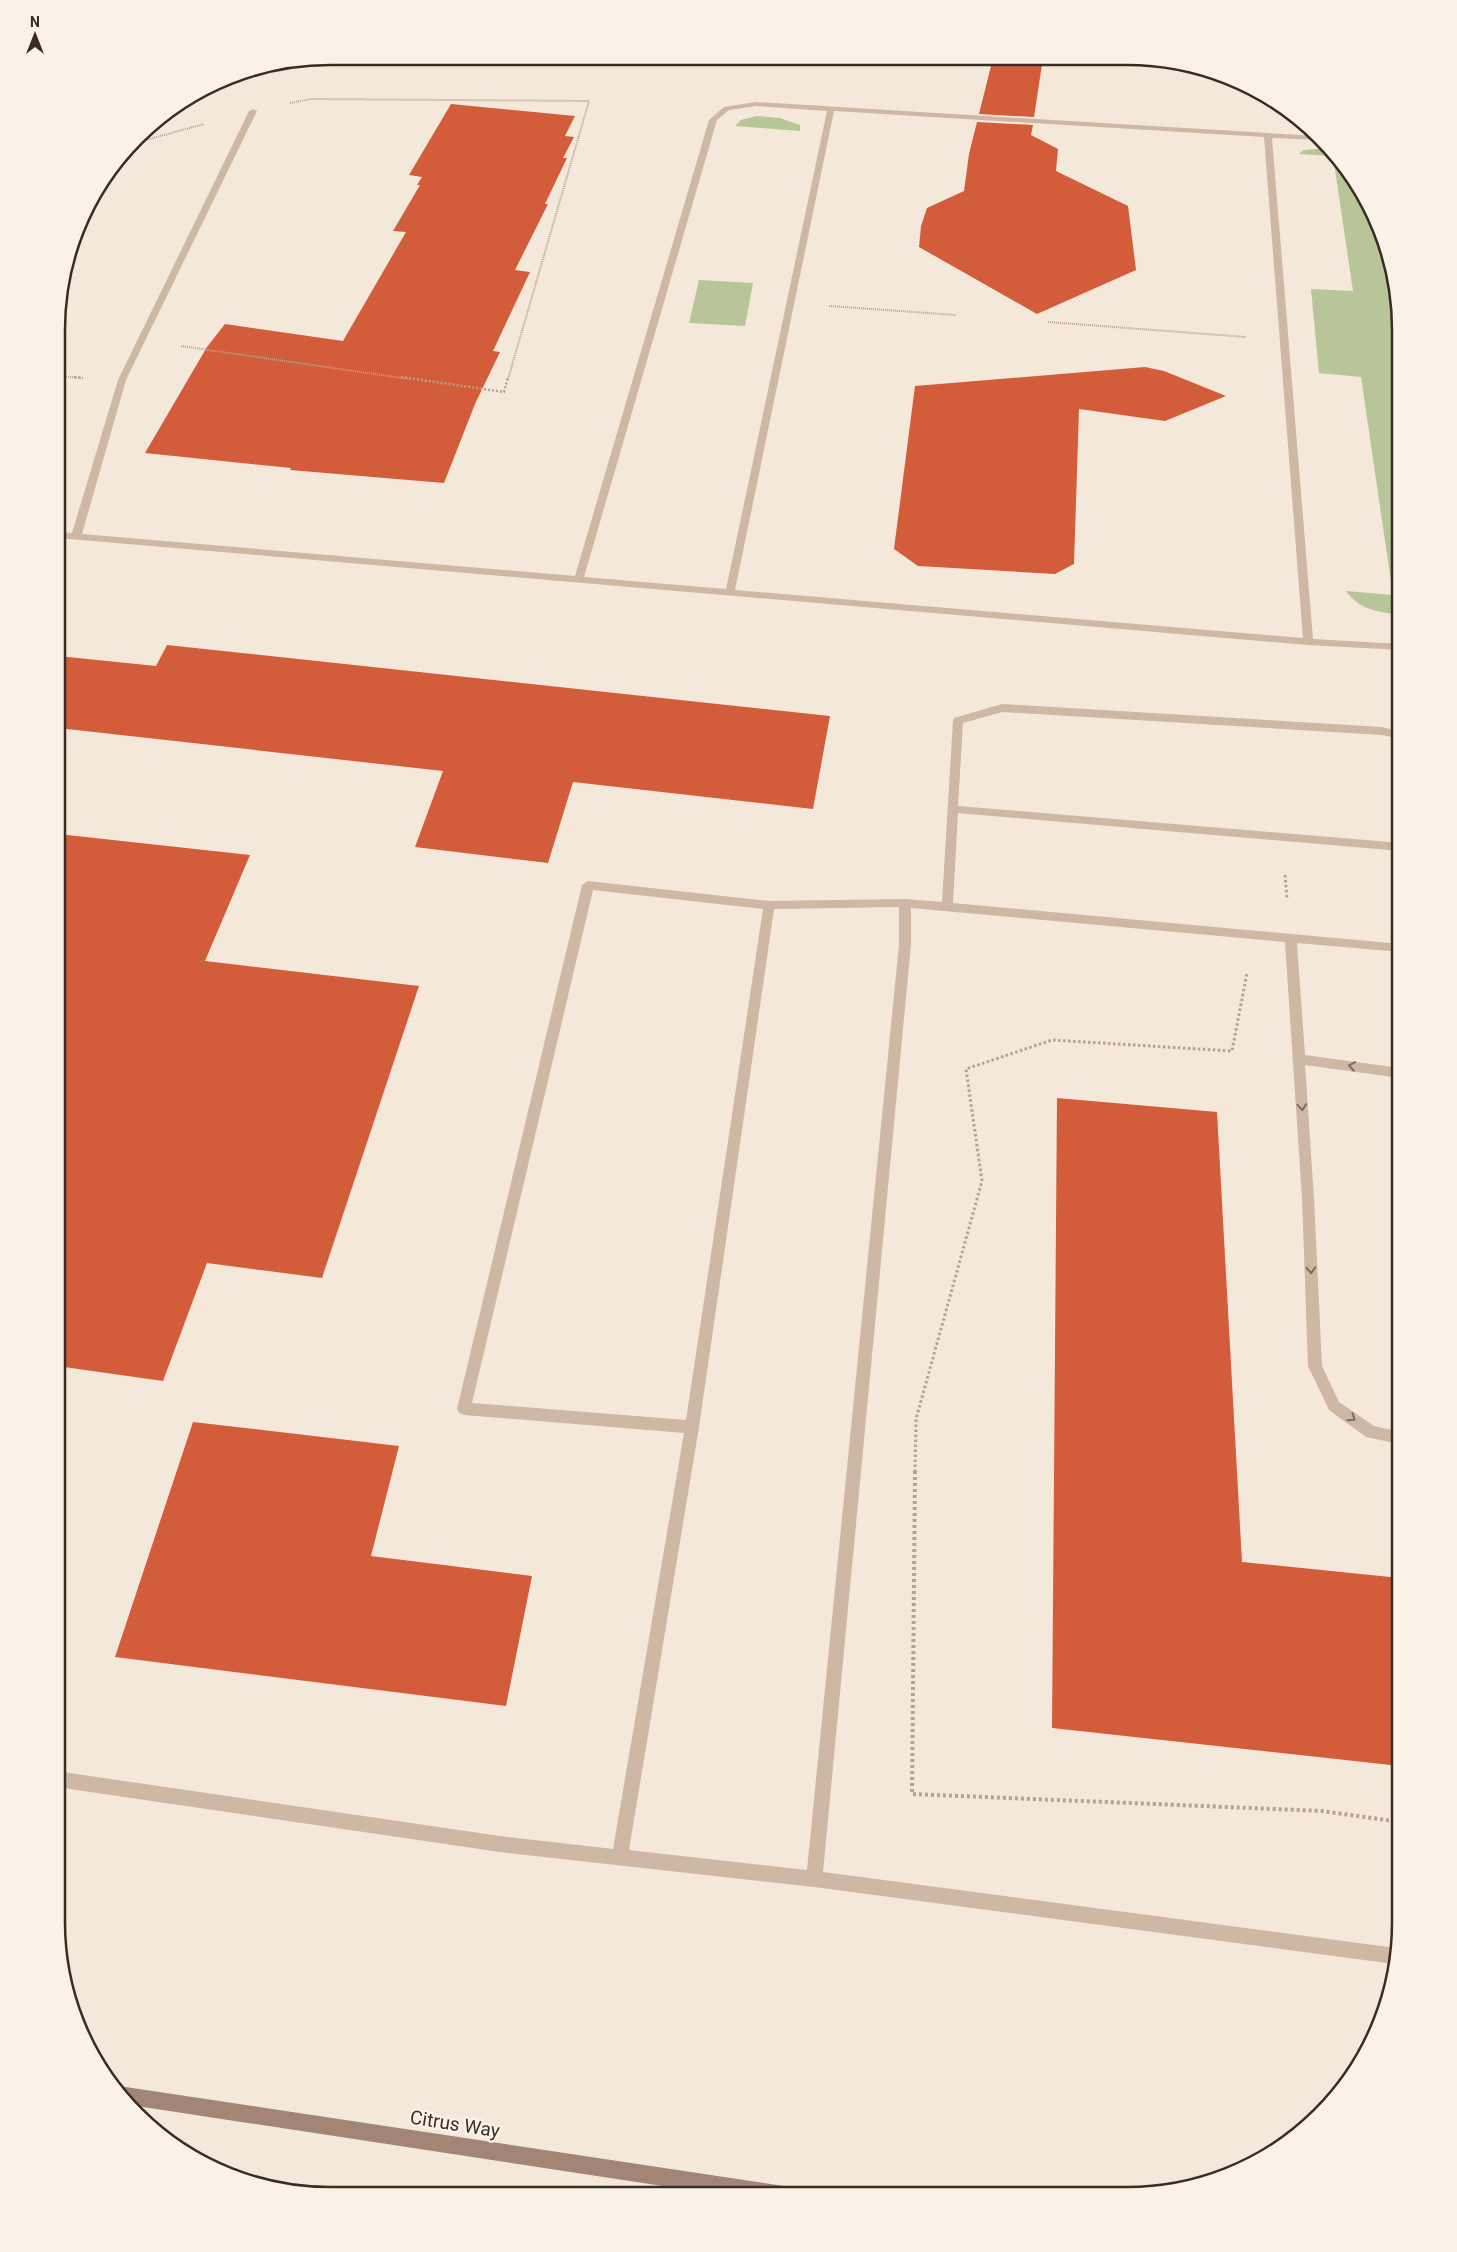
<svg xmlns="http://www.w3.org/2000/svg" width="1457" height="2252" font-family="Roboto,sans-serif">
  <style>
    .green { fill: #b7c598 }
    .building { fill: #d35d3a }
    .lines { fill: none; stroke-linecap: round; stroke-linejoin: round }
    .path-far3 { stroke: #baa18f; stroke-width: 2; stroke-dasharray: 1 1; stroke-linecap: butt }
    .path-far2 { stroke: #baa18f; stroke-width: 2.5; stroke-dasharray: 2 2; stroke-linecap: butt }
    .path-far1 { stroke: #baa18f; stroke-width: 3; stroke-dasharray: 2.5 2.5; stroke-linecap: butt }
    .path { stroke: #baa18f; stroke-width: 4; stroke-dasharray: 3 3; stroke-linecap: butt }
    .lane { fill: #ceb7a5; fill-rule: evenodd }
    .secondary { fill: #a28576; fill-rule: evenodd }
    .oneway { stroke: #7c6b60 }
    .labels { text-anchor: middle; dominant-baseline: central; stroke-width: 5; stroke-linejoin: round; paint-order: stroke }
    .near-street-label { font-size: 19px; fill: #392c27; stroke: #fbf2e7 }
    .rim { fill: none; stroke: #392c27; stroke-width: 2.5 }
  </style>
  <rect width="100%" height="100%" fill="#f4e8da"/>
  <g class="green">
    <path d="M757 116 780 118 800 125V131L735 126 741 120Z"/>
    <path d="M1329 148 1344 164 1380 225 1401 330V615C1379 612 1359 610 1346 591L1393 595 1361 377 1319 373 1311 289 1353 291 1333 156 1299 154 1304 150Z"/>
    <path d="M699 280 753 283 745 326 689 323Z"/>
  </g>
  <g class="building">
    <path d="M993 58H1043L1034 117 979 114Z"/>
    <path d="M451 104 575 116 565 136 574 137 563 158H567L545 204H548L515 270 530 272 493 351 500 352 475 404 444 483 290 470 291 468 145 453 207 347 225 324 343 341 406 232 393 231 420 185H417L422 177 409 175Z"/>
    <path d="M977 122 1033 125 1031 135 1058 149 1056 171 1128 206 1136 270 1037 314 919 247 921 226 927 208 964 191 969 154Z"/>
    <path d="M1145 367 1164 371 1226 396 1165 421 1079 409 1074 564 1055 574 918 566 894 549 915 386Z"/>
    <path d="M167 645 830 716 813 809 573 782 548 863 415 847 443 771 58 728V656L156 666Z"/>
    <path d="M58 834 250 855 205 961 419 986 322 1278 207 1263 163 1381 57 1366Z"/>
    <path d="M1057 1098 1217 1112 1242 1562 1400 1578V1766L1052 1728Z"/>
    <path d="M193 1422 399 1446 371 1556 532 1576 506 1706 115 1657Z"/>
  </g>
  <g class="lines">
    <g class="path-far3">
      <path d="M290 103 311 99 589 101 508 379"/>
      <path d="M135 143 204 124"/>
      <path d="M829 306 956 315"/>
      <path d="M1048 322 1246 337"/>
      <path d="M181 346 409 379"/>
      <path d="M58 376 83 378"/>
    </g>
    <g class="path-far2">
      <path d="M74 377 83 378"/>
      <path d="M401 377 504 392 508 377"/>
    </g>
    <g class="path-far1">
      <path d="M1285 875 1287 898"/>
      <path d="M915 1472 916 1419 982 1181 966 1069 1052 1040 1232 1051 1247 973"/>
    </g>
    <path class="path" d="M915 1471 912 1794 1322 1811 1400 1822"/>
    <g class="lane">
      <path d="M756 102 1316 136 1320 140 1272 138 1313 639 1401 644V650L1308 645 58 538V532L72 533 118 380 249 111 253 109 257 111 126 380 82 534 575 576 709 120 724 107ZM756 106 827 111 726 589 584 577 717 120 729 110ZM834 111 1264 137 1303 638 735 590Z"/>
      <path d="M1002 704 1382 727 1401 732V739L1382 735 1002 712 963 723 958 806 1401 843V851L958 813 953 903 1401 944V952L1297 943 1305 1055 1400 1068V1078L1305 1065 1314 1198 1322 1366 1339 1402 1374 1426 1400 1432V1444L1366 1437 1329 1410 1308 1366 1302 1198 1285 942 911 908V945L823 1872 1396 1948 1398 1949 1394 1964 814 1887 507 1853 56 1787V1771L507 1837 613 1849 684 1433 464 1415 459 1413 457 1409 582 885 588 881 769 901 905 899 942 902 953 721 954 718ZM593 890 763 909 686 1420 472 1403ZM899 907V945L807 1870 629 1850 699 1427 774 909Z"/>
    </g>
    <path class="secondary" d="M119 2086 784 2186 790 2189 793 2195H722L130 2105 113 2089Z"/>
  </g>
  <defs><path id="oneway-chevron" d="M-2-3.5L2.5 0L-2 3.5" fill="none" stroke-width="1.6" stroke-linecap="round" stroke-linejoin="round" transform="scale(1.25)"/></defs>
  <g class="oneway">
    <use href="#oneway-chevron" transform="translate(1352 1066) rotate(-172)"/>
    <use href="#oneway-chevron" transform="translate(1302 1107) rotate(86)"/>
    <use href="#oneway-chevron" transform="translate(1311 1270) rotate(87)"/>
    <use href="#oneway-chevron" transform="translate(1352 1418) rotate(35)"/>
  </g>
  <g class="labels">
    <g class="near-street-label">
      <text transform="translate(455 2124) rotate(9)">Citrus Way</text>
    </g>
  </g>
  <path d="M0 0H1457V2252H0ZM330 65H1127A265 265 0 0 1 1392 330V1922A265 265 0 0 1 1127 2187H330A265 265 0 0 1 65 1922V330A265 265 0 0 1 330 65Z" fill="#fbf2e7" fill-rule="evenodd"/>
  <path class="rim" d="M330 65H1127A265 265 0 0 1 1392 330V1922A265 265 0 0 1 1127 2187H330A265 265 0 0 1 65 1922V330A265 265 0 0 1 330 65Z"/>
  <g transform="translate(35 35)" stroke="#fbf2e7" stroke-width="4" paint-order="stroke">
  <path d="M0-4L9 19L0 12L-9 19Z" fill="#392c27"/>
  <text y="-8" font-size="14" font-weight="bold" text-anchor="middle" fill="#392c27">N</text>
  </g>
</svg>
